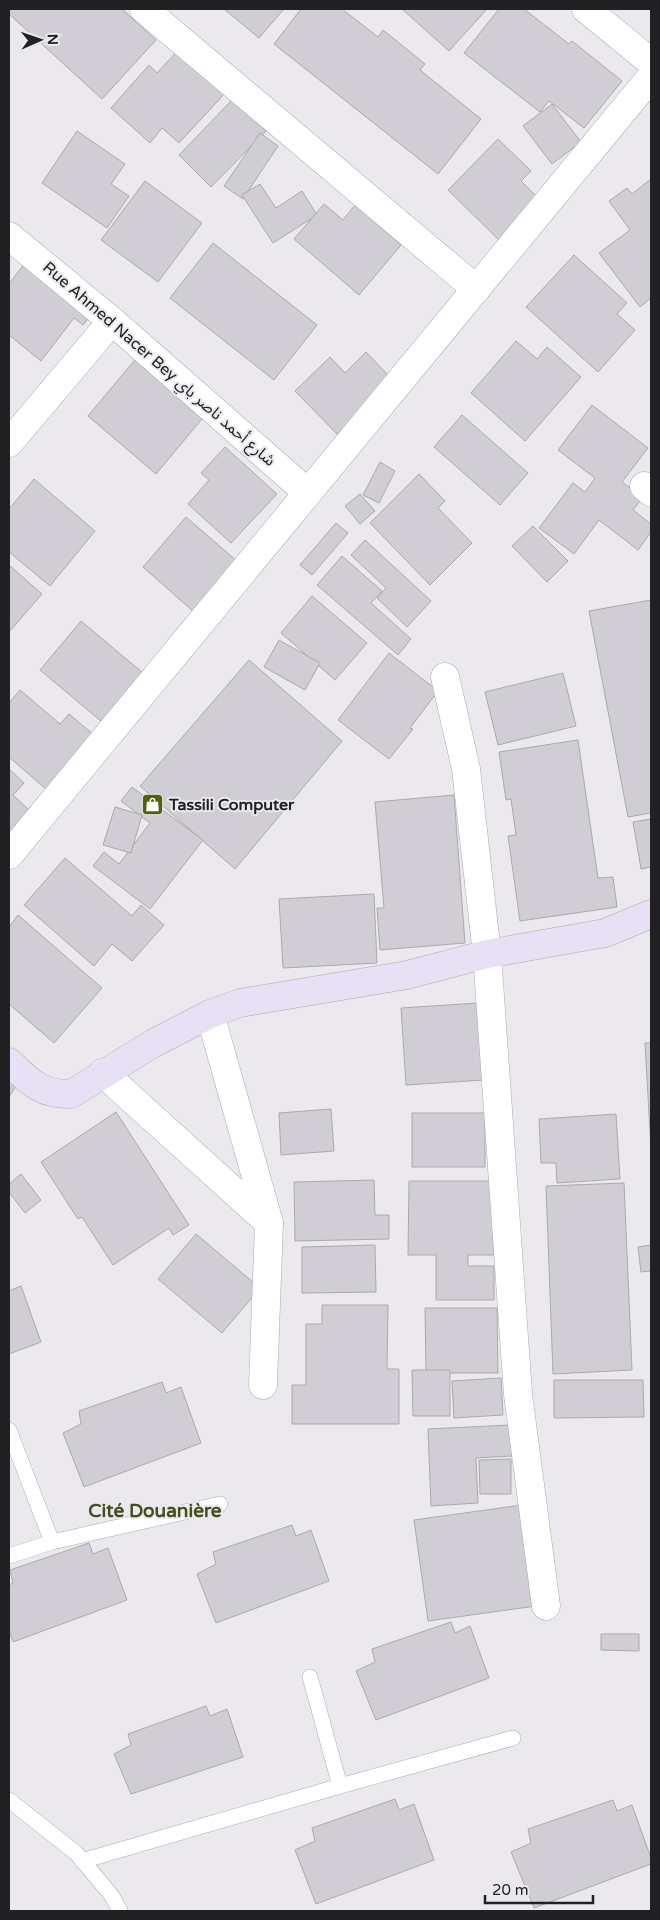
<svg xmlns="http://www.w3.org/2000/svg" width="660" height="1920" font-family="'Varela Round','Noto Sans Arabic',sans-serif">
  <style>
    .building { fill: #d0ced4; stroke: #aba9ae }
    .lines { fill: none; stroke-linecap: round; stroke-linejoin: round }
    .lane-casing { stroke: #acaab0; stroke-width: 16 }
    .street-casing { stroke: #acaab0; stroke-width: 29 }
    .secondary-casing { stroke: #acaab0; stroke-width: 29 }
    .lane { stroke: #fff; stroke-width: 15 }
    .street { stroke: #fff; stroke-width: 28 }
    .secondary { stroke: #e8e0f5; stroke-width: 28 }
    .labels { text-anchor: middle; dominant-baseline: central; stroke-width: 4; stroke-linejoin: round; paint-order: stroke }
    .street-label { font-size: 16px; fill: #212022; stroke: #ebe9ee }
    .poi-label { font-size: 16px; font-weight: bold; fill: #212022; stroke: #ebe9ee; text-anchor: start }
    .quarter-label { font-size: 19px; font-weight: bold; fill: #424f18; stroke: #ebe9ee }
  </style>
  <rect width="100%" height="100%" fill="#ebe9ee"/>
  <g class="building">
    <path d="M9 9H122L156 40 102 99 9 14Z"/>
    <path d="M224 9H284L259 38Z"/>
    <path d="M301 9H342L378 37 383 30 425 64 420 70 481 119 438 174 274 44Z"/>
    <path d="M402 9H487L449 51Z"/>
    <path d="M499 9H524L569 44 572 41 622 81 584 128 549 101 540 112 464 53Z"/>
    <path d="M181 47 228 90 179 143 162 128 150 143 111 108 149 65 157 73Z"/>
    <path d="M233 99 266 131 211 187 179 155Z"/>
    <path d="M552 104 581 142 552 164 523 126Z"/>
    <path d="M77 131 125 164 111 184 129 196 107 228 42 183Z"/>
    <path d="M260 133 278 146 243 199 224 186Z"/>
    <path d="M498 139 531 171 521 181 543 203 503 244 448 190Z"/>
    <path d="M651 179V298L640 307 599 253 630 230 609 201 627 188 632 194Z"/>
    <path d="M145 181 202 223 158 282 101 240Z"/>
    <path d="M260 184 276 208 302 191 317 215 273 243 242 195Z"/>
    <path d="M324 204 343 220 355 205 401 245 359 295 294 239Z"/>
    <path d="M213 243 317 325 274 380 170 298Z"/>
    <path d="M574 255 627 303 617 314 635 330 598 372 526 307Z"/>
    <path d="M25 263 90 316 83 325 74 318 41 361 9 335V284Z"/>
    <path d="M516 341 537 359 547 347 581 377 525 441 471 393Z"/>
    <path d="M366 352 393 380 337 434 295 391 330 357 345 373Z"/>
    <path d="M139 355 207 413 156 474 88 416Z"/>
    <path d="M592 405 648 448 622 482 643 497 633 510 651 524V532L638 550 599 520 574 554 539 528 573 483 585 492 595 478 558 450Z"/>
    <path d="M462 415 528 473 500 505 434 447Z"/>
    <path d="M225 447 277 494 231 543 188 504 209 480 201 473Z"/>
    <path d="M380 462 395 471 379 503 363 495Z"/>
    <path d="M419 474 445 501 438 508 472 543 430 585 370 523Z"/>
    <path d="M34 479 95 531 50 586 9 552V509Z"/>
    <path d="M360 494 375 511 360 524 345 506Z"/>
    <path d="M186 517 238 562 195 613 143 567Z"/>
    <path d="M336 523 348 533 312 575 300 565Z"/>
    <path d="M533 526 568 561 547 582 512 546Z"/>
    <path d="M365 540 431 601 407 627 377 598 386 588 351 555Z"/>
    <path d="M342 556 382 591 371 603 411 639 398 655 317 585Z"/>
    <path d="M9 565 42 594 9 632Z"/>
    <path d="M312 596 367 643 335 680 281 633Z"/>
    <path d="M651 600V813L628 817 589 611Z"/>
    <path d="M81 621 143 673 102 722 40 670Z"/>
    <path d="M279 640 320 663 305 690 264 667Z"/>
    <path d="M389 653 438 691 410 728 413 729 389 759 338 720Z"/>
    <path d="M249 660 342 741 235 869 140 786Z"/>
    <path d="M563 673 576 726 498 745 485 692Z"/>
    <path d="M20 690 60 724 69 714 94 735 47 790 9 757V703Z"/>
    <path d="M578 740 598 878 613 877 617 907 520 921 508 836 516 835 511 799 506 800 499 752Z"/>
    <path d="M9 769 24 783 13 795 29 810 9 833Z"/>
    <path d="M132 787 203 840 150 909 93 866 104 852 119 864 150 823 121 801Z"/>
    <path d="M454 795 465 943 380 950 377 908H384L375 802Z"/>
    <path d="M115 807 142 815 131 853 103 845Z"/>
    <path d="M651 819V867L641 869 633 822Z"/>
    <path d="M65 858 132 916 141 905 164 925 132 961 112 944 94 966 24 905Z"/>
    <path d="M374 894 377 963 283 968 279 899Z"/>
    <path d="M18 915 102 988 54 1043 9 1004V927Z"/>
    <path d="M479 1003 484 1080 406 1085 401 1008Z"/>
    <path d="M645 1043H651V1149Z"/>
    <path d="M9 1069 22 1077 9 1097Z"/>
    <path d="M331 1109 334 1151 281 1155 279 1113Z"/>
    <path d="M116 1112 189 1225 173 1235 169 1228 113 1265 82 1217 78 1219 41 1162Z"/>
    <rect x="412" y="1113" width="73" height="54"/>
    <path d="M616 1114 620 1179 557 1183 556 1163H541L539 1119Z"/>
    <path d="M21 1174 41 1200 25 1213 9 1192V1184Z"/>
    <path d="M374 1180 375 1215H389V1239L295 1241 294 1182Z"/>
    <path d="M409 1181H494V1255H468V1266H494V1300H436V1255H408Z"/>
    <path d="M624 1183 632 1370 553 1374 546 1186Z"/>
    <path d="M196 1234 260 1288 222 1333 158 1279Z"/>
    <path d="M375 1245 376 1292 302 1293V1247Z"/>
    <path d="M651 1245V1271L641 1272 638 1247Z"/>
    <path d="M21 1286 41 1342 9 1354V1291Z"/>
    <path d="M322 1305H388L387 1369H399V1424H292V1385H306V1324H322Z"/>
    <path d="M425 1308H497L498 1373H426Z"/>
    <path d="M412 1370H450V1416H413Z"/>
    <path d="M501 1378 503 1415 454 1418 452 1381Z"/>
    <path d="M554 1380H643L644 1417 554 1418Z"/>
    <path d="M162 1382 166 1393 181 1387 201 1443 84 1487 63 1433 81 1424 79 1411Z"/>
    <path d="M510 1425 512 1456 476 1458 478 1503 431 1506 428 1429Z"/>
    <path d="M511 1459V1494H480L479 1460Z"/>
    <path d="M522 1505 536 1606 428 1621 414 1520Z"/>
    <path d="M292 1525 296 1536 311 1530 329 1581 216 1623 197 1574 216 1564 213 1552Z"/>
    <path d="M89 1543 93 1554 108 1548 127 1600 13 1642 9 1630V1585L13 1583 10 1570Z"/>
    <path d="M451 1622 455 1633 470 1626 489 1678 376 1720 356 1671 375 1662 372 1649Z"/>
    <path d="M601 1634H639V1651L601 1650Z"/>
    <path d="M206 1706 210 1716 227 1709 243 1757 131 1794 114 1754 131 1745 128 1734Z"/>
    <path d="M395 1799 399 1810 414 1804 434 1860 316 1904 295 1850 315 1841 312 1828Z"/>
    <path d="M613 1800 617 1811 632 1805 651 1858V1864L534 1908 511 1852 531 1843 528 1829Z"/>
  </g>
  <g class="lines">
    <defs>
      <g id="lane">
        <path d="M9 1430 52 1542"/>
        <path d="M9 1556 52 1542 220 1504"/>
        <path d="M310 1677 340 1786"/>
        <path d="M9 1800 76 1853 112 1896 120 1911"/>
        <path d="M82 1861 340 1786 513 1738"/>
      </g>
      <g id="street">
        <path d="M144 9 476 289"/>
        <path d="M586 9 651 62"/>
        <path d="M9 236 112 321 308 493"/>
        <path d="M9 443 112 321"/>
        <path d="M644 486 651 492"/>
        <path d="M445 677 466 769 487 954 518 1394 546 1606"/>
        <path d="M9 855 651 77"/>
        <path d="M210 1014 269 1223 263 1385"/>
        <path d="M103 1073 269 1223"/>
      </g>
      <path id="secondary" d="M9 1062C29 1081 41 1095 71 1094L154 1043 210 1014 240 1003 407 975 487 954 605 933 651 914"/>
    </defs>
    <use href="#lane" class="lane-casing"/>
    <use href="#street" class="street-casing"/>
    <use href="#secondary" class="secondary-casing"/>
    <use href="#lane" class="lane"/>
    <use href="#street" class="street"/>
    <use href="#secondary" class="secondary"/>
  </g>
  <defs>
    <symbol id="shop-square" viewBox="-11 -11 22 22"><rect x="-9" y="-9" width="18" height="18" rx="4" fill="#516309" stroke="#ebe9ee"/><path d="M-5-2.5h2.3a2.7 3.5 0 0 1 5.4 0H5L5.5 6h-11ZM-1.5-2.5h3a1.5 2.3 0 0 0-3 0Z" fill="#fff"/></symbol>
  </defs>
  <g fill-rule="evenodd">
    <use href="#shop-square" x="140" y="792" width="25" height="25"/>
  </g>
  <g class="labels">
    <g class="street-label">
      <text transform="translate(159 364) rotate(41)">Rue Ahmed Nacer Bey شارع أحمد ناصر باي</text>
    </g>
    <g class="poi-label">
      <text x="169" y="805">Tassili Computer</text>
    </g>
    <g class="quarter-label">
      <text x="155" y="1511">Cité Douanière</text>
    </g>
  </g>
  <rect width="660" height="1920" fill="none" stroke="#212022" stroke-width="20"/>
  <g transform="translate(40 40) rotate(88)" stroke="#ebe9ee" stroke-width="4" paint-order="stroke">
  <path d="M0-4L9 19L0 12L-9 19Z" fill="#212022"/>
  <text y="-8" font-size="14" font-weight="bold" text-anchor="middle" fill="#212022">N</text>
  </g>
  <path d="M485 1895v8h108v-8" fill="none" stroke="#212022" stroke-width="2.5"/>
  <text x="492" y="1895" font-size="15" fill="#212022" stroke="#ebe9ee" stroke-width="4" paint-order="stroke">20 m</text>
</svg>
